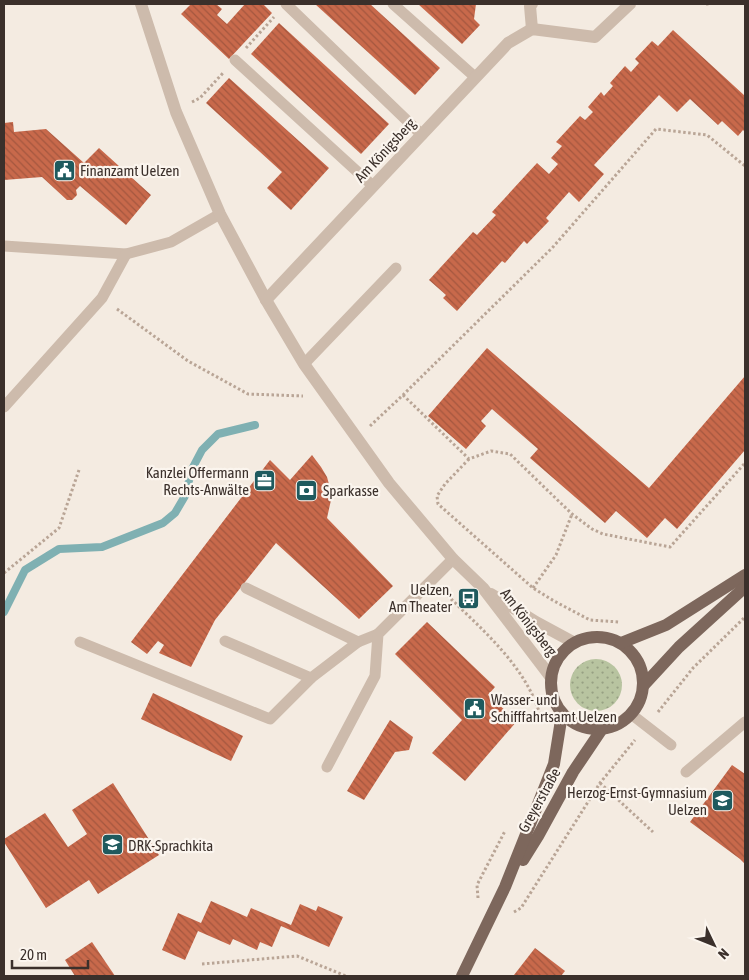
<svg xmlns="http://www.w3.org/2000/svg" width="749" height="980" font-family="'Asap Condensed',sans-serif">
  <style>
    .grass { fill: url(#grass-dots) }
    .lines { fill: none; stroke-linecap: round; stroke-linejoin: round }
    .stream { stroke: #7fb0b2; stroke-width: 8 }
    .building { fill: url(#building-back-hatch) }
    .path { stroke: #b9a596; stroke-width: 3; stroke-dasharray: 2.5 2.5; stroke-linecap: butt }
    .lane { stroke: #cdbbac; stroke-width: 11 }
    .street { stroke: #cdbbac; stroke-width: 12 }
    .primary { stroke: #7d675c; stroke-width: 12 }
    .labels { text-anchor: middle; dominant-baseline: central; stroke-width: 4.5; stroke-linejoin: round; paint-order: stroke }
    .street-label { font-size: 15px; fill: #3b302b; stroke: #fbf5ee }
    .poi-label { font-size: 15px; fill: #3b302b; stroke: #fbf5ee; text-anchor: start }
  </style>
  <defs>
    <pattern id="grass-dots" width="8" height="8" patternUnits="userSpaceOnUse" patternTransform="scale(1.25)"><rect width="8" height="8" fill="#b8c4a0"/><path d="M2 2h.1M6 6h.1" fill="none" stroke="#97a083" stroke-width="1.8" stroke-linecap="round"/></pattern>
    <pattern id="building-back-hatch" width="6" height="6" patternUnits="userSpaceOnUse" patternTransform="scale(1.25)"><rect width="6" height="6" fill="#c8694b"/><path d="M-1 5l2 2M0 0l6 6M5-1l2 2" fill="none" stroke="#a4573f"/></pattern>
  </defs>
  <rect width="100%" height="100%" fill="#f4ebe1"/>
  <circle class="grass" cx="596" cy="685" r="26"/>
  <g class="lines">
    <path class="stream" d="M4 612 25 570 59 549 102 547 163 523 175 513 185 496 192 469 202 450 218 434 255 425"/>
  </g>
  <g class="building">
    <path d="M191 4H216L222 9 217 15 227 24 245 4H263L272 13 229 59 181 14Z"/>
    <path d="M315 4H370L440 68 415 95Z"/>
    <path d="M418 4H476L474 19 480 25 462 44Z"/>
    <path d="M279 23 389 124 361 154 251 54Z"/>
    <path d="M673 30 745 96V132L743 130 738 136 722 121 718 125 690 99 677 112 659 95 594 165 604 174 579 202 569 192 546 218 549 221 527 244 524 241 505 263 502 261 457 311 443 298 446 295 429 280 473 232 477 235 496 215 492 212 537 163 549 174 558 164 551 158 562 146 556 142 580 116 585 120 593 112 588 107 601 92 604 96 613 86 610 83 625 66 631 72 639 63 635 59 652 41 658 46Z"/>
    <path d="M229 78 329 168 291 210 267 188 282 172 206 103Z"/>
    <path d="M13 122 14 132 46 129 84 163 99 148 151 195 126 225 80 186 76 190 77 195 72 200H67L42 177 4 180V123Z"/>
    <path d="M487 348 649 488 745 376V450L677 529 665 518 647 538 616 511 605 523 530 458 538 449 492 409 481 421 486 426 466 449 428 416Z"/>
    <path d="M312 455 321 467 327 477 330 488 331 500 327 518 393 586 359 619 276 543 215 620 191 667 159 653 164 645 158 641 147 654 131 642 270 460 290 480Z"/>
    <path d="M427 622 495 687 488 695 517 721 465 781 432 753 462 720 395 654Z"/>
    <path d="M153 693 243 736 231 761 141 719Z"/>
    <path d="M390 720 413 737 409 750 395 752 364 800 347 791Z"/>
    <path d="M732 765 745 774V864L740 859 690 822Z"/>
    <path d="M113 783 159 855 98 894 89 880 46 908 4 842V839L45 813 68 847 87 834 72 810Z"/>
    <path d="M211 901 247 917 251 908 291 925 300 904 316 911 318 906 343 917 329 947 281 926 272 947 260 942 257 950 233 939 230 945 198 931 185 960 162 950 178 913 201 923Z"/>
    <path d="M92 942 115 976H75L65 960Z"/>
    <path d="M535 948 565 971 561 976H515L514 975Z"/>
  </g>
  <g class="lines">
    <g class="path">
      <path d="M706 4H711"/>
      <path d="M246 48 274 17"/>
      <path d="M192 102 200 98 223 73"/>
      <path d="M117 309 188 361 248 394 303 396"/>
      <path d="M403 395 469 459 491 451 510 454 572 514 592 529 603 534 670 547 745 463"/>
      <path d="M370 426 403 395 553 247 656 129 707 135 745 166"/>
      <path d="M469 459 445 484 437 496 438 504 533 588 554 601 590 620 619 622"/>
      <path d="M4 573 59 528 79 470"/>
      <path d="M533 588 556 555 572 514"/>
      <path d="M444 592C481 629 527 666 541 718"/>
      <path d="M658 712 693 668 745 617"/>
      <path d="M600 783 653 832"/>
      <path d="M478 898 477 885 505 831"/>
      <path d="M514 912 521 908 600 783 635 740"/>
      <path d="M202 964 297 956 346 976"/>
    </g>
    <g class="lane">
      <path d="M286 4 422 135"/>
      <path d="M393 4 475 77"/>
      <path d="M235 60 373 186"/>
      <path d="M4 246 126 254 171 242 220 214"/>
      <path d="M304 364 396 268"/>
      <path d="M4 407 102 298 126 254"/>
      <path d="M246 588 358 642 378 634"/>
      <path d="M225 641 311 678"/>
      <path d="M80 642 270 719 311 678 358 642"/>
      <path d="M631 714 671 745"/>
      <path d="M327 767 375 676 378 634 453 559"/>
      <path d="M686 772 745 722"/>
    </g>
    <g class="street">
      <path d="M141 4 176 112 220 214 266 300 304 364 389 483 453 559 483 588 550 676"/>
      <path d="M532 29 530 6 532 4"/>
      <path d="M266 300 508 43 532 29 595 37 630 4"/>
      <path d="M491 594 536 622 573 642"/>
    </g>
    <g class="primary">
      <circle cx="597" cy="683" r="46"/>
      <path d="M621 643 666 625 745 575"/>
      <path d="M643 686 679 647 745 587"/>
      <path d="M523 860 538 836 573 772 602 729"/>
      <path d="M462 976 505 887 554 764 562 714"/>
    </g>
  </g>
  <defs>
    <symbol id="civic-square" viewBox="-11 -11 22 22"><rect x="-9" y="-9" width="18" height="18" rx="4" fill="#1f5a5e" stroke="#fbf5ee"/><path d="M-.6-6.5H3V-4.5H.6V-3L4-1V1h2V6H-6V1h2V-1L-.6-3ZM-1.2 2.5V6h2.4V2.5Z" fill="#fff"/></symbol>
    <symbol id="office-square" viewBox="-11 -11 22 22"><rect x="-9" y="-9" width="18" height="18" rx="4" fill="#1f5a5e" stroke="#fbf5ee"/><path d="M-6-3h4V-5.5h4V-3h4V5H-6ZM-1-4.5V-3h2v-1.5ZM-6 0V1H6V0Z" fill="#fff"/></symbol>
    <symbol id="bank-square" viewBox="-11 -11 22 22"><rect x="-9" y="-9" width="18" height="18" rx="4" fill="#1f5a5e" stroke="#fbf5ee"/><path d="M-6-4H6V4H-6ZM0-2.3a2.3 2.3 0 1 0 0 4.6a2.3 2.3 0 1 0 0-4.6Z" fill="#fff"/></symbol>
    <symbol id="bus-square" viewBox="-11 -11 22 22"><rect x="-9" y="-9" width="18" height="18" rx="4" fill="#1f5a5e" stroke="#fbf5ee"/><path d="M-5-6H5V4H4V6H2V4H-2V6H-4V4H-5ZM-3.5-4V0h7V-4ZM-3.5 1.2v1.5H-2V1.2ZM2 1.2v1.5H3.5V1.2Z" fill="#fff"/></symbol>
    <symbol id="school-square" viewBox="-11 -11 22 22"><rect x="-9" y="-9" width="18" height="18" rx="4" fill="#1f5a5e" stroke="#fbf5ee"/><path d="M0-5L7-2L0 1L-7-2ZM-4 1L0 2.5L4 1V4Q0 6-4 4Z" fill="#fff"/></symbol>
  </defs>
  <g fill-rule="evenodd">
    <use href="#civic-square" x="52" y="158" width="25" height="25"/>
    <use href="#office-square" x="252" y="468" width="25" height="25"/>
    <use href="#bank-square" x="294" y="478" width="25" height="25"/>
    <use href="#bus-square" x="456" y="586" width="25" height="25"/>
    <use href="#civic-square" x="462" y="696" width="25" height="25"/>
    <use href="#school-square" x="710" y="788" width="25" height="25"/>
    <use href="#school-square" x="100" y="832" width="25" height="25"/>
  </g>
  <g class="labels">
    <g class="street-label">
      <text transform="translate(385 150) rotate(-47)">Am Königsberg</text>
      <text transform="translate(529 622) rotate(52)">Am Königsberg</text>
      <text transform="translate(539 800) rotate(-61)">Greyerstraße</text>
    </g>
    <g class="poi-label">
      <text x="80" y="170">Finanzamt Uelzen</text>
      <text x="249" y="472" text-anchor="end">Kanzlei Offermann<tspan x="249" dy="17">Rechts-Anwälte</tspan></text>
      <text x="323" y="490">Sparkasse</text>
      <text x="452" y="589" text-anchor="end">Uelzen,<tspan x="452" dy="17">Am Theater</tspan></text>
      <text x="491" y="699">Wasser- und<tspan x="491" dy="17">Schifffahrtsamt Uelzen</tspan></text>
      <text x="707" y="792" text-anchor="end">Herzog-Ernst-Gymnasium<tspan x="707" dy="17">Uelzen</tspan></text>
      <text x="128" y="845">DRK-Sprachkita</text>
    </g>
  </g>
  <rect width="749" height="980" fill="none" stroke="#3b302b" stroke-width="10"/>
  <g transform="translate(714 945) rotate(133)" stroke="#fbf5ee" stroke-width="4" paint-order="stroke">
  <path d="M0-4L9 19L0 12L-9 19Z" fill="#3b302b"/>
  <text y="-8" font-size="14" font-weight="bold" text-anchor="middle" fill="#3b302b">N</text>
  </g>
  <path d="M12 960v8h76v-8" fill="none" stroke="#3b302b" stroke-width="2.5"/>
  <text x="20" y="960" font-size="15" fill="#3b302b" stroke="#fbf5ee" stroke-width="4" paint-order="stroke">20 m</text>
</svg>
